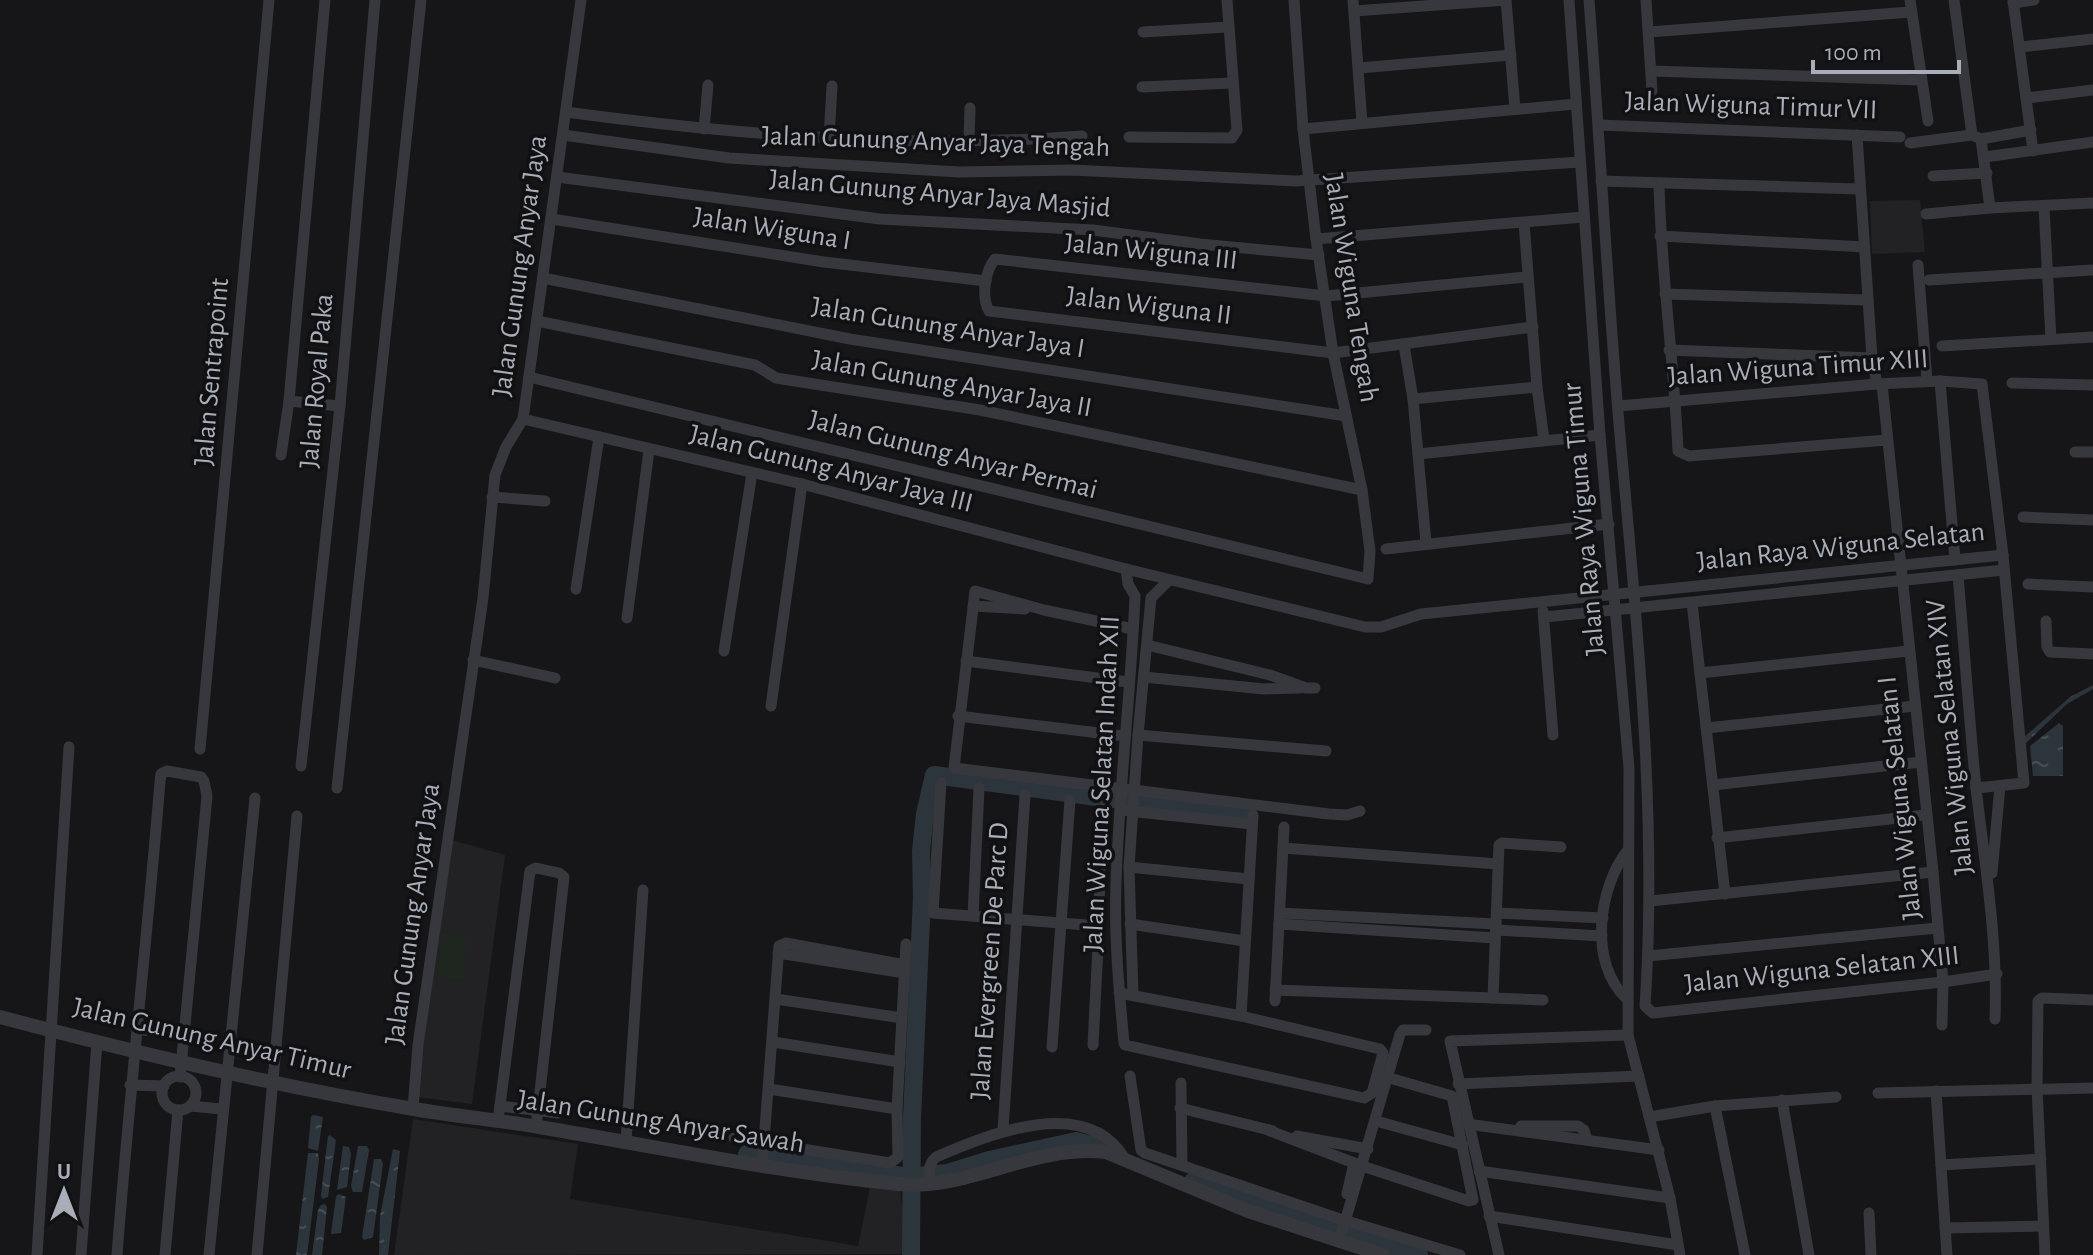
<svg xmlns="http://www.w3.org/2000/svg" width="2093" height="1255" font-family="'Alegreya Sans',sans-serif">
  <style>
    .built { fill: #222225 }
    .green { fill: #1e261f }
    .water { fill: url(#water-ripples) }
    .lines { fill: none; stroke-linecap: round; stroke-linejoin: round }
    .river { stroke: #2c353c; stroke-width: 18 }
    .minor { stroke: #37383d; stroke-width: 11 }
    .tertiary { stroke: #37383d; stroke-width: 14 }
    .labels { text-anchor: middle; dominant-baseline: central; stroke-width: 7; stroke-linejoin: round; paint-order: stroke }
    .street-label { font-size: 28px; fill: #a8adb8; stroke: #111113 }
  </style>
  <defs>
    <pattern id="water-ripples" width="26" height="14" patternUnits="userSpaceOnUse" patternTransform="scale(2)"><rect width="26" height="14" fill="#2c353c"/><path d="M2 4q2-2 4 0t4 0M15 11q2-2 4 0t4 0" fill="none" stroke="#485056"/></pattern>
  </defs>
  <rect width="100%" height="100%" fill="#161618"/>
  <g class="built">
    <path d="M1920 200 1925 252 1872 254 1870 201Z"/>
    <path d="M452 840 505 855 472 1104 417 1097 432 966Z"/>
    <path d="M413 1119 578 1144 570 1199 858 1246 870 1187 900 1191 908 1254 394 1255Z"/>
  </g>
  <path class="green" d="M442 933 468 936 463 980 437 977Z"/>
  <g class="water">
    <path d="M2093 685V689L2067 704 2024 745 2023 738 2070 697Z"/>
    <path d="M2059 723 2063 726V776H2033L2030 746Z"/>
    <path d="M313 1115 323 1117 318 1151 308 1148 311 1117Z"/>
    <path d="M330 1135 336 1140 328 1197 322 1199 321 1195 328 1136Z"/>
    <path d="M343 1146 349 1147 351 1154 347 1187 337 1190Z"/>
    <path d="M358 1146H367L369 1150 362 1192H353L351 1186Z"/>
    <path d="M393 1149 400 1151 388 1255H379L380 1216Z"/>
    <path d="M308 1153H318L319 1159 307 1255H296Z"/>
    <path d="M374 1159H381L383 1164 373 1237 364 1240 362 1237Z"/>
    <path d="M339 1194 346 1197 341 1233 331 1234 336 1196Z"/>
    <path d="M325 1204 327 1207 322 1255H312L318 1210 321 1205Z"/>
  </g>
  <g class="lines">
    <g class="river">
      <path d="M747 1154 910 1177 947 1173 989 1160 1076 1141 1113 1150"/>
      <path d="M1193 1181 1330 1228 1419 1255"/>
      <path d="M911 1255 912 1118 922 898 921 851 925 814 934 775 1112 799 1243 813"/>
    </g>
    <g class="minor">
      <path d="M1353 0 1362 123"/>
      <path d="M1569 0 1600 435 1629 768 1628 1035 1670 1198 1680 1255"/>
      <path d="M1589 0C1600 141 1607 283 1619 424 1636 618 1658 811 1645 1006L1653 1013 1943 982 1997 974"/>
      <path d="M1646 0 1652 91"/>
      <path d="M1910 0 1928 121"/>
      <path d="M1954 0 1972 135"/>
      <path d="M2013 0 2033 151"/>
      <path d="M2013 3 2034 0"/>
      <path d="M1354 11 1506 0 1515 109"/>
      <path d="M1143 32 1228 27"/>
      <path d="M1649 32 1910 12"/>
      <path d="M2020 47 2093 39"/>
      <path d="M1359 68 1511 55"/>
      <path d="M1652 71 1920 80"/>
      <path d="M1142 87 1232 83"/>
      <path d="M2027 98 2093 90"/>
      <path d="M566 112C737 135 910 149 1082 136"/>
      <path d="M1599 125 1900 137"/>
      <path d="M704 129 708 85"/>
      <path d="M1303 129 1576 104"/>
      <path d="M563 135 729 158 959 172 1072 170 1296 181 1580 162"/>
      <path d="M1857 135 1872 358 1877 384"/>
      <path d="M1129 137 1232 138 1237 130 1227 0"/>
      <path d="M829 138 832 86"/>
      <path d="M1981 139 2031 130"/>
      <path d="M969 141 970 108"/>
      <path d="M1910 143 1972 135 1981 139 1990 208 1926 214"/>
      <path d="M1985 157 2093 142"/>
      <path d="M1933 176 1987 173"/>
      <path d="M557 177 880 219 1093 230 1200 244 1319 255"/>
      <path d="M1601 181 1859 189"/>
      <path d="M1659 183C1661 273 1674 361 1678 451L1689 456 1887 440"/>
      <path d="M2044 207 2051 339"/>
      <path d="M1990 208 2093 203"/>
      <path d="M552 219 824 262 986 281"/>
      <path d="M1524 223 1537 387 1544 440"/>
      <path d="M1660 236 1865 247"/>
      <path d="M1316 239 1584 217"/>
      <path d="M1918 265 1927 381"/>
      <path d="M1527 277 1326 296 995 259C985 271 981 297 989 311L1333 353 1533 327"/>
      <path d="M543 278 850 339 1346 416"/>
      <path d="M1929 280 2093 270"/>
      <path d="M1665 294 1868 300"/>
      <path d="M537 321 755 365 776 378 980 410 1362 490"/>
      <path d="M1404 345 1413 399 1426 543"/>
      <path d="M1942 346 2093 337"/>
      <path d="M1669 350 1872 358"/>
      <path d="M529 377 1368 579 1370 551 1362 490 1333 353 1316 239 1303 129 1294 0"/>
      <path d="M1940 381 1955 560"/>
      <path d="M2012 383 2093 385"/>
      <path d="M1882 384 1933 872 1943 982 1942 1025"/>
      <path d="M1413 399 1537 387"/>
      <path d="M289 401 340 406"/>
      <path d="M1618 406 1877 384 1940 381 1982 384 2003 555 2024 783 1976 788"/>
      <path d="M523 419 802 484 1126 569 1365 627H1381L1421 614 2003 555"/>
      <path d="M2075 452H2093"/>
      <path d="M1418 454 1600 435"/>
      <path d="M281 455 289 401 325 0"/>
      <path d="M492 497 545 501"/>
      <path d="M2023 517 2093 520"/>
      <path d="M1386 549 1609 524"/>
      <path d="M1958 575C1964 646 1969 717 1976 788 1985 866 1998 941 1995 1019"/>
      <path d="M2028 584 2093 587"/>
      <path d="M576 589 599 437"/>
      <path d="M1692 603 1725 894"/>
      <path d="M973 606 1025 609"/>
      <path d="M1543 611 1553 735"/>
      <path d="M1545 617 2004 570"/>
      <path d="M627 618 649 450"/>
      <path d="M2046 621 2047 647 2050 652 2093 654"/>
      <path d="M1133 629 1044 610 975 591 954 768 1329 814 1347 815 1360 811"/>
      <path d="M1147 645 1270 675 1306 688H1315"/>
      <path d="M724 651 752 473"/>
      <path d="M473 660 555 678"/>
      <path d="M966 661 1128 682"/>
      <path d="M1700 673 1909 651"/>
      <path d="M1144 677 1264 689 1299 688"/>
      <path d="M771 706 802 484"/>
      <path d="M958 716 1124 736"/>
      <path d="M1706 728 1915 706"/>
      <path d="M1138 735 1326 751"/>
      <path d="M200 749 269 0"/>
      <path d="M301 766 340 406 375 0"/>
      <path d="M941 783 933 913 1099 926"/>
      <path d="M1713 785 1921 762"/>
      <path d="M337 788 421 0"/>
      <path d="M1128 811 1252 824"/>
      <path d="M1717 838 1926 815"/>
      <path d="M1283 848 1498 864"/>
      <path d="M1129 867 1249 879"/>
      <path d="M1992 873 2000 786"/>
      <path d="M1650 901 1933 872"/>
      <path d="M1280 913 1496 924"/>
      <path d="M1497 913 1603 918"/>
      <path d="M973 916 979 788"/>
      <path d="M1130 924 1245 941"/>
      <path d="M1279 924 1495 938"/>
      <path d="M1496 930 1602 936"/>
      <path d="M778 953 905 973"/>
      <path d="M1648 956 1937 928"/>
      <path d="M1275 990 1493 998"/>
      <path d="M1119 993 1241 1016 1380 1049 1383 1053 1372 1093 1364 1098 1125 1045 1124 1043C1119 990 1114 937 1116 883 1119 787 1131 692 1135 596L1128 584 1126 569"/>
      <path d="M1133 995 1129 867 1138 735 1151 598 1169 580"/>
      <path d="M776 999 902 1018"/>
      <path d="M1627 999C1588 964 1598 887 1628 850"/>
      <path d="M1543 1000 1493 998 1499 845 1502 843 1561 847"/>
      <path d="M1275 1001 1284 827"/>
      <path d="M1241 1016 1253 815"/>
      <path d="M136 1029 183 1035"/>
      <path d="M773 1042 900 1062"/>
      <path d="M1093 1045 1099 926 1101 809"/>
      <path d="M1052 1047 1070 800"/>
      <path d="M1130 1076 1141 1150 1145 1153 1340 1219 1460 1255"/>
      <circle cx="179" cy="1093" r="17"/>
      <path d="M1181 1083 1182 1165"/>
      <path d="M1458 1084 1639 1076"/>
      <path d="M130 1085 164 1086"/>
      <path d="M769 1089 897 1109"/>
      <path d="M1936 1091 1947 1255"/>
      <path d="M1878 1093 2093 1088"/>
      <path d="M1782 1100 1809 1255"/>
      <path d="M190 1106 222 1109"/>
      <path d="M500 1106 558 1113"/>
      <path d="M1715 1106 1745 1255"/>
      <path d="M1180 1108 1273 1131"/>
      <path d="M413 1109 418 1045 483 598 495 475 506 447 523 419 581 0"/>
      <path d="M1649 1117 1715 1106 1836 1097"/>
      <path d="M498 1121 530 871 536 868 559 873 564 877 536 1127"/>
      <path d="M1376 1121 1463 1145"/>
      <path d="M1467 1124 1659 1150"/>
      <path d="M1521 1126H1578L1584 1130 1587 1140"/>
      <path d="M1003 1130 1025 795"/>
      <path d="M1268 1130 1362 1166 1469 1201 1473 1200 1452 1096 1386 1077"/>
      <path d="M1297 1136 1368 1149"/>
      <path d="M734 1138 890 1163 898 1157 897 1109 906 944"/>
      <path d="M626 1142 643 890"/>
      <path d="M1941 1165 2041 1159"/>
      <path d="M762 1167 779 946 786 943 905 965"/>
      <path d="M1479 1171 1670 1198"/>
      <path d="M931 1184C929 1174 927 1165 936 1157 989 1134 1087 1094 1125 1159"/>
      <path d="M1347 1194 1354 1163"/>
      <path d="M1869 1213 1871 1255"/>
      <path d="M1489 1216 1678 1245"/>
      <path d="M1945 1228 2043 1226"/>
      <path d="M1339 1242 1400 1034 1403 1030H1426"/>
      <path d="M37 1255 69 747"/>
      <path d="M81 1255 97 1042"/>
      <path d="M117 1255C129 1097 147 940 160 782L161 774 167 771 201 777 204 781 207 796 180 1077"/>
      <path d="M165 1255 178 1110"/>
      <path d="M209 1255 255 798"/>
      <path d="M257 1255 297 816"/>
      <path d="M1499 1255 1450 1041 1628 1035"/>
      <path d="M2045 1255 2037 1088 2038 1001 2042 998 2093 1000"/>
    </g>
    <path class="tertiary" d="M0 1017C136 1053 274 1086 414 1109 455 1116 498 1120 539 1127 659 1147 777 1172 898 1184 969 1191 1031 1144 1106 1152L1248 1211 1383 1255"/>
  </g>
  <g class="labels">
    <g class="street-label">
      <text transform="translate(1751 106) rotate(2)">Jalan Wiguna Timur VII</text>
      <text transform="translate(936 142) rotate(2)">Jalan Gunung Anyar Jaya Tengah</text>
      <text transform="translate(940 194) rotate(5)">Jalan Gunung Anyar Jaya Masjid</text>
      <text transform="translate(772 229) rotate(9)">Jalan Wiguna I</text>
      <text transform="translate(1151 252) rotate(6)">Jalan Wiguna III</text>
      <text transform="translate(520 266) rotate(-82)">Jalan Gunung Anyar Jaya</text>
      <text transform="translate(1351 288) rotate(81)">Jalan Wiguna Tengah</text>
      <text transform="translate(1149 306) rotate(7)">Jalan Wiguna II</text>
      <text transform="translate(948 328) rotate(9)">Jalan Gunung Anyar Jaya I</text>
      <text transform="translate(1798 368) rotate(-4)">Jalan Wiguna Timur XIII</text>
      <text transform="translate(212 372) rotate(-85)">Jalan Sentrapoint</text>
      <text transform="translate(317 381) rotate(-85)">Jalan Royal Paka</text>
      <text transform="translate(952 384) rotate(10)">Jalan Gunung Anyar Jaya II</text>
      <text transform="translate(953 455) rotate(14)">Jalan Gunung Anyar Permai</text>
      <text transform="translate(831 469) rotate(14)">Jalan Gunung Anyar Jaya III</text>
      <text transform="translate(1584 519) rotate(-95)">Jalan Raya Wiguna Timur</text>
      <text transform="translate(1841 547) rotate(-6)">Jalan Raya Wiguna Selatan</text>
      <text transform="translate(1950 737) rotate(-96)">Jalan Wiguna Selatan XIV</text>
      <text transform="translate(1102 784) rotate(-87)">Jalan Wiguna Selatan Indah XII</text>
      <text transform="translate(1900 798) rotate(-96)">Jalan Wiguna Selatan I</text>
      <text transform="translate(413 914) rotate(-82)">Jalan Gunung Anyar Jaya</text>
      <text transform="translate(990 961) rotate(-86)">Jalan Evergreen De Parc D</text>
      <text transform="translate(1822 970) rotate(-6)">Jalan Wiguna Selatan XIII</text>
      <text transform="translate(212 1039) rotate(13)">Jalan Gunung Anyar Timur</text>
      <text transform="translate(661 1122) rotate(9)">Jalan Gunung Anyar Sawah</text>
    </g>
  </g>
  <g transform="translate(64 1191)" stroke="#111113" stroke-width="6" paint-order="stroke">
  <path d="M0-6L14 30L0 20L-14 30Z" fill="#a8adb8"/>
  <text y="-12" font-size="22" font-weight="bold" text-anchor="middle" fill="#a8adb8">U</text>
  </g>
  <path d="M1813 60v12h146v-12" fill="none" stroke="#a8adb8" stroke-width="4"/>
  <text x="1825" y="60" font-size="24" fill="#a8adb8" stroke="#111113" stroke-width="6" paint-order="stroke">100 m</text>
</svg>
